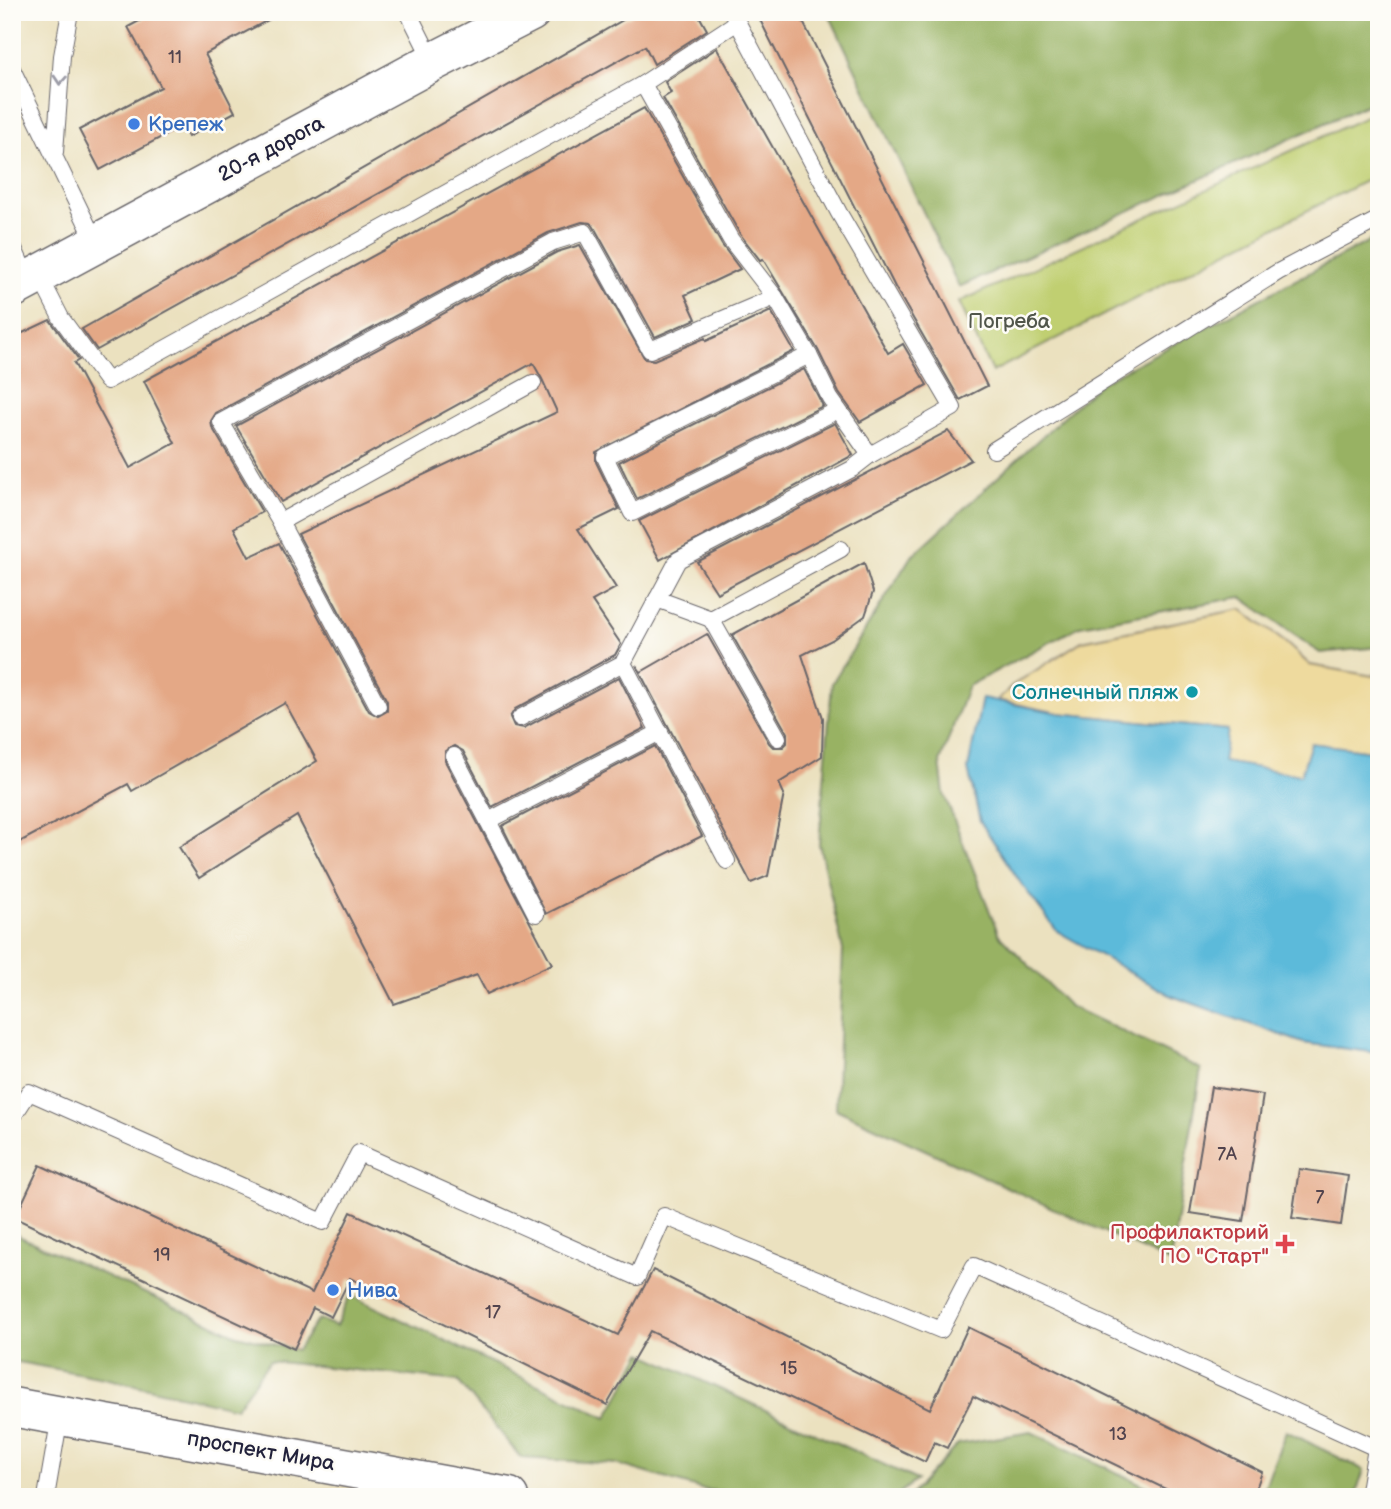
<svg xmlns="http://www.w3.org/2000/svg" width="1391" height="1509" font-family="'Balsamiq Sans',sans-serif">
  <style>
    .green { fill: #c0cf71; stroke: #717856; stroke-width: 2 }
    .forest { fill: #98b263; stroke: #5d6a4f; stroke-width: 2 }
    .sand { fill: #eeda9e; stroke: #887e6c; stroke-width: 2 }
    .water { fill: #5bbada; stroke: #3e6e8a; stroke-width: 2 }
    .building { fill: #e4a886 }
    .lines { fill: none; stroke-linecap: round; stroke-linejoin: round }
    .service-casing { stroke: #686569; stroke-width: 18 }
    .secondary-casing { stroke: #686569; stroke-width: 41 }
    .service { stroke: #fff; stroke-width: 16 }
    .secondary { stroke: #fff; stroke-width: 38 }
    .oneway { stroke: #9c9ca7 }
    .shop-dot { fill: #3f7fe0; stroke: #fdfcf7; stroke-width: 2.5 }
    .culture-dot { fill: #0f9aa8; stroke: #fdfcf7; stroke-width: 2.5 }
    .health-dot { fill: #e0444e; stroke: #fdfcf7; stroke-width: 2.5 }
    .labels { text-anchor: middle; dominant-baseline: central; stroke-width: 5; stroke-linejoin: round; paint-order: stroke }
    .number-label { font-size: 18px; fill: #52444e }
    .shop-label { font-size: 21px; fill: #366cbe; stroke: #fdfcf7; text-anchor: start }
    .street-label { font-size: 21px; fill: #22223b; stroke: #fdfcf7 }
    .park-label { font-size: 21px; fill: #51564b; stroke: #fdfcf7 }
    .culture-label { font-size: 21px; fill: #0d838f; stroke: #fdfcf7; text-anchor: end }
    .health-label { font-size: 21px; fill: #be3a42; stroke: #fdfcf7; text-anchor: end }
  </style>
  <rect width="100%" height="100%" fill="#fdfcf7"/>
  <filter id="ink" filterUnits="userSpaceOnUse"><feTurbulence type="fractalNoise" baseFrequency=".0143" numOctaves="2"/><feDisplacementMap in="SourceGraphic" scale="14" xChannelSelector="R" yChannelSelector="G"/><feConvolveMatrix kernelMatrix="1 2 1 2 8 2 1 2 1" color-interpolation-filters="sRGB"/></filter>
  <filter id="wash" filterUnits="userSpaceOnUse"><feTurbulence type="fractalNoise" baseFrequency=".00686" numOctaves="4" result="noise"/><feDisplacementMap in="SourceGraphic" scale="28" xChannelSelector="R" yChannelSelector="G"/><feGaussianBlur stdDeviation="1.57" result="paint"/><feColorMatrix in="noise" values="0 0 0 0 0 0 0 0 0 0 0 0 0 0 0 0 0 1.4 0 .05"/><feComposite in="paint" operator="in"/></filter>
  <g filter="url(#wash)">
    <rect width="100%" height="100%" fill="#ebe1bf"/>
    <path class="green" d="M1379 111V174L992 372 959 302Z"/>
    <g class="forest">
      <path d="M828 12H1363L1379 14V99L959 287Z"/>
      <path d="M1379 236V647L1320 653 1241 597 1080 626 968 686 940 762 944 794 999 935 1069 1006 1201 1069 1170 1262 836 1109 843 950 819 844 832 683 910 558 1100 383Z"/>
      <path d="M12 1233 237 1335 297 1350 318 1319 336 1326 350 1295 607 1418 642 1353 917 1480 894 1497H760L701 1489 617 1464 521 1458 458 1381 269 1361 236 1408 104 1378 12 1361Z"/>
      <path d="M1286 1431 1364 1470 1355 1497H1261Z"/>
      <path d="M1031 1432 1169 1497 911 1495 958 1444Z"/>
    </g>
    <path class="sand" d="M1241 609 1286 643 1310 665 1373 676 1379 671V752L1311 743 1301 775 1222 762 1228 730 1059 713 998 700 1013 685 1082 641Z"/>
    <path class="water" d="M982 698 1059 713 1228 730 1223 762 1301 775 1311 743 1379 752V1053L1303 1043 1172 996 1057 931 1020 882 980 821 968 769Z"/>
    <g id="blocks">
      <g class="building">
        <path d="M156 12H283L205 54 235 112 188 137 182 126 100 170 79 130 161 87 128 27Z"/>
        <path d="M637 12H697L707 30 654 64 645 46 97 350 82 329Z"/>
        <path d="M756 12H798L987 386 960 400 895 287Z"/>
        <path d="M717 48 888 353 903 344 927 385 860 422 839 393 818 350 763 259 760 260 740 234 663 98 671 93 665 82Z"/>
        <path d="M644 108 722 245 740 269 685 295 696 319 655 337 594 227 591 223 582 222 548 233 216 413 211 421 212 427 262 512 234 528 249 557 279 543 369 711 378 716 387 711V701L298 534 557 412 542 379 533 363 281 502 236 426 557 252 580 245 645 359 654 360 705 338 706 341 771 311 794 351 596 452V462L619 509 578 529 616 588 592 601 621 644 615 655 515 709 510 717 514 726 524 728 619 677 645 728 492 807 463 751 454 746 445 751V761L552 964 487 994 477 975 394 1004 297 816 199 878 179 847 317 761 285 703 132 791 128 784 12 846V338L50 320 79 360 74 363 130 468 175 443 144 381Z"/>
        <path d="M804 369 823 406 637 499 619 462Z"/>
        <path d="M835 423 853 455 660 560 639 521Z"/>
        <path d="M948 431 971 460 717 593 697 562Z"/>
        <path d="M864 563 873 592 865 616 832 640 802 655 823 718 822 756 779 783 784 794 768 876 751 883 636 665 641 672 707 634 769 743 773 747H783L787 743V733L732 635Z"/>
        <path d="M655 746 702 836 546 914 502 826Z"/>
        <path d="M1211 1087 1263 1095 1243 1221 1190 1213Z"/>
        <path d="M40 1165 312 1293 351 1212 618 1335 653 1270 930 1409 968 1327 1262 1472 1253 1497H1182L973 1396 947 1448 934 1442 925 1462 650 1331 607 1405 350 1278 331 1317 313 1308 294 1349 15 1218Z"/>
        <path d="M1299 1169 1348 1176 1341 1225 1292 1218Z"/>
      </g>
    </g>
  </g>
  <g filter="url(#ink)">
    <use href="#blocks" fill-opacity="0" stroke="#686569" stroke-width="2"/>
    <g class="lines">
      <defs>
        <g id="service">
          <path d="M408 12 433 62"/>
          <path d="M732 12 839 213 953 408 870 455 830 398 809 355 775 297 731 240 643 84 736 23"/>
          <path d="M12 69 96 243"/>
          <path d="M55 152 62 56 70 12"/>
          <path d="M12 244 28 280"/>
          <path d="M39 275 61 318 107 381 643 84"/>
          <path d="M809 355 605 457 632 513 838 410"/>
          <path d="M533 383 280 522 221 422 553 242 585 232 650 350 775 297"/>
          <path d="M994 450 1278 272 1379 219"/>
          <path d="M280 522 378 706"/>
          <path d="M657 599 711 619 841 549"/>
          <path d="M711 619 778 738"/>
          <path d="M520 718 623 663"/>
          <path d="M454 756 488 821"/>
          <path d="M727 861 623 663 678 560 852 469 870 455"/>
          <path d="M536 914 488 821 660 732"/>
          <path d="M12 1118 29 1092 323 1222 359 1153 637 1277 664 1216 941 1330 974 1266 1376 1448 1368 1497"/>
          <path d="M46 1497 60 1416"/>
        </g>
        <g id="secondary">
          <path d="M12 289 433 62 531 12"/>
          <path d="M12 1407 509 1497"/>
        </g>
      </defs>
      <use href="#service" class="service-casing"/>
      <use href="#secondary" class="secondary-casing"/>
      <use href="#service" class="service"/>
      <use href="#secondary" class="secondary"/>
    </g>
    <defs><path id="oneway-chevron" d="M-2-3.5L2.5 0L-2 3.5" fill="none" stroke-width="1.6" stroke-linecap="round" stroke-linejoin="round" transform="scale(1.75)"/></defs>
    <use class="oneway" href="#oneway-chevron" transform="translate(60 80) rotate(94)"/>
  </g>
  <g class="shop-dot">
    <circle cx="134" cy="124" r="7"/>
    <circle cx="333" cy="1290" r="7"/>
  </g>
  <circle class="culture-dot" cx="1192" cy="692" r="7"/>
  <path class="health-dot" d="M1281.5 1233.5h7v7h7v7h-7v7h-7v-7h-7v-7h7z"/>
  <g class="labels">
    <g class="number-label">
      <text x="175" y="57">11</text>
      <text x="1227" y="1154">7А</text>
      <text x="1320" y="1197">7</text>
      <text x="162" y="1255">19</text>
      <text x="493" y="1312">17</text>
      <text x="789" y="1368">15</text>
      <text x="1118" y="1434">13</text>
    </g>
    <g class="shop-label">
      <text x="148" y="124">Крепеж</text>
      <text x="347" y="1290">Нива</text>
    </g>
    <g class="street-label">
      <text transform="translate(271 149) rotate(-28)">20-я дорога</text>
      <text transform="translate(261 1451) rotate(10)">проспект Мира</text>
    </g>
    <g class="park-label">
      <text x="1009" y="321">Погреба</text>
    </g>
    <g class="culture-label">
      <text x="1178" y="692">Солнечный пляж</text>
    </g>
    <g class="health-label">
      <text x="1269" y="1232">Профилакторий<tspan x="1269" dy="24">ПО "Старт"</tspan></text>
    </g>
  </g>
  <rect width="1391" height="1509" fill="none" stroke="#fdfcf7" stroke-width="42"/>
</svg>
